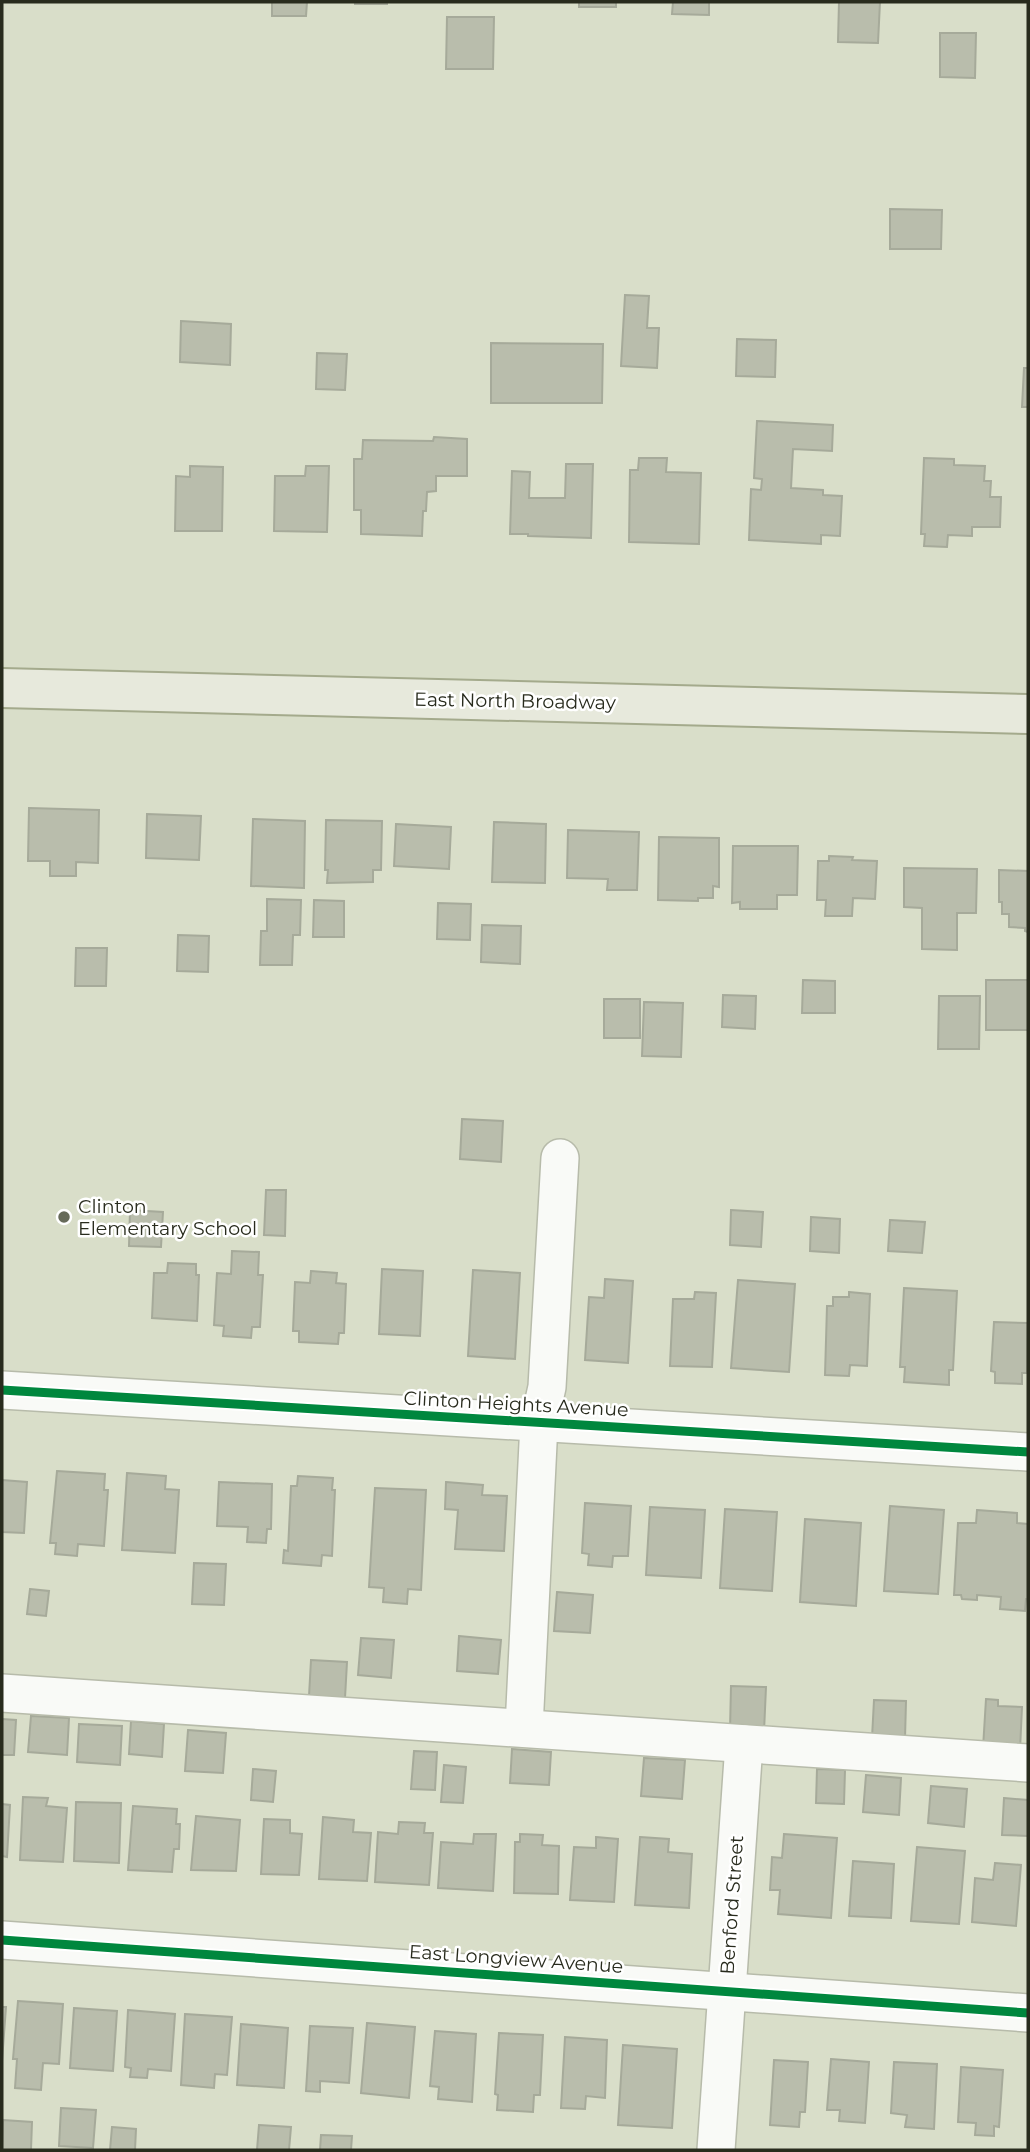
<svg xmlns="http://www.w3.org/2000/svg" width="1030" height="2152" font-family="Montserrat,sans-serif">
  <style>
    .building { fill: #b9bdac; stroke: #a6aa9a; stroke-width: 2 }
    .lines { fill: none; stroke-linecap: round; stroke-linejoin: round }
    .minor-casing { stroke: #b7bbaa; stroke-width: 40 }
    .major-casing { stroke: #a4aa8c; stroke-width: 42 }
    .minor { stroke: #f9faf7; stroke-width: 37 }
    .major { stroke: #e7e9dc; stroke-width: 38 }
    .cycleway-casing { stroke: #fff; stroke-width: 13 }
    .cycleway { stroke: #00873e; stroke-width: 9 }
    .poi-dot { fill: #666a59; stroke: #fff; stroke-width: 2.5 }
    .labels { text-anchor: middle; dominant-baseline: central; stroke-width: 5; stroke-linejoin: round; paint-order: stroke }
    .street-label { font-size: 19px; fill: #282b1d; stroke: #fff }
    .poi-label { font-size: 19px; fill: #282b1d; stroke: #fff; text-anchor: start }
  </style>
  <rect width="100%" height="100%" fill="#d9dec9"/>
  <g class="building">
    <path d="M272 2H307L306 16H272Z"/>
    <rect x="355" y="2" width="32" height="2"/>
    <rect x="579" y="2" width="37" height="5"/>
    <path d="M673 2H709V15L672 14Z"/>
    <path d="M839 2H880L878 43 838 42Z"/>
    <path d="M447 17H494L493 69H446Z"/>
    <path d="M940 33H976L975 78 940 77Z"/>
    <path d="M890 209 942 210 941 249H890Z"/>
    <path d="M625 295 649 296 647 328H659L657 368 621 366Z"/>
    <path d="M181 321 231 324 230 365 180 362Z"/>
    <path d="M737 339 776 340 775 377 736 376Z"/>
    <path d="M491 343 603 344 602 403H491Z"/>
    <path d="M317 353 347 354 345 390 316 389Z"/>
    <path d="M1024 368H1028V407H1022Z"/>
    <path d="M757 421 833 425 832 451 793 449 791 488 823 490V495L842 496 840 536 821 535V544L749 540 751 489 761 490 762 479 754 478Z"/>
    <path d="M434 437 467 439V476H436V491L427 492 426 511H423L422 536 361 534V510H354V459H362L363 440 433 441Z"/>
    <path d="M639 458H667L666 472 701 473 699 544 629 542 630 470H638Z"/>
    <path d="M924 458 954 459V465L985 466 984 481H991L990 497H1001L1000 527H972V536L948 535 947 547 924 546 925 534H921Z"/>
    <path d="M566 464H593L591 538 528 536V534H510L512 471 530 472 529 498H565Z"/>
    <path d="M190 466 223 467 222 531H175L176 476 190 477Z"/>
    <path d="M306 466H329L327 532 274 531 275 476H305Z"/>
    <path d="M29 808 99 810 98 863 76 862V876H50V861H28Z"/>
    <path d="M147 814 201 816 199 860 146 858Z"/>
    <path d="M253 819 305 821 304 888 251 886Z"/>
    <path d="M326 820 382 821 381 870H373V882L327 883 328 870H325Z"/>
    <path d="M494 822 546 824 545 883 492 882Z"/>
    <path d="M396 824 451 827 449 869 394 866Z"/>
    <path d="M568 830 639 832 637 890H607L608 879 567 878Z"/>
    <path d="M659 837 719 838V887L713 886V898H698V901L658 900Z"/>
    <path d="M733 846H798L797 895H777V909H740V902L732 903Z"/>
    <path d="M829 856 853 857 852 860 877 861 875 899 853 898 852 916H825L826 900H817L818 861H829Z"/>
    <path d="M904 868 977 869 976 913H957V950L922 949V908L904 907Z"/>
    <path d="M999 870 1028 871V932L1025 931V928L1009 927V914H1002V902H999Z"/>
    <path d="M267 899 301 900 300 935H293L292 965H260L261 931H267Z"/>
    <path d="M314 900 344 901V937H313Z"/>
    <path d="M438 903 471 904 470 940 437 939Z"/>
    <path d="M482 925 521 926 520 964 481 962Z"/>
    <path d="M178 935 209 936 208 972 177 971Z"/>
    <path d="M76 948H107L106 986H75Z"/>
    <path d="M803 980 835 981V1013H802Z"/>
    <rect x="986" y="980" width="42" height="50"/>
    <path d="M723 995 756 996 755 1029 722 1027Z"/>
    <path d="M939 996H980L979 1049H938Z"/>
    <rect x="604" y="999" width="36" height="39"/>
    <path d="M644 1002 683 1003 681 1057 642 1056Z"/>
    <path d="M462 1119 503 1121 501 1162 460 1159Z"/>
    <path d="M266 1190H286L285 1236 264 1235Z"/>
    <path d="M130 1210 163 1212 161 1247 129 1246Z"/>
    <path d="M731 1210 763 1212 761 1247 730 1245Z"/>
    <path d="M811 1217 840 1219 839 1253 810 1251Z"/>
    <path d="M890 1220 925 1222 922 1253 888 1251Z"/>
    <path d="M232 1251 259 1252 258 1275H263L260 1327H252L251 1338 223 1336 224 1326 214 1325 217 1273 231 1274Z"/>
    <path d="M168 1263 196 1264V1275H199L197 1321 152 1318 154 1273H167Z"/>
    <path d="M382 1269 423 1271 420 1336 379 1334Z"/>
    <path d="M473 1270 520 1273 515 1359 468 1356Z"/>
    <path d="M311 1271 337 1273 336 1283 346 1284 344 1333H339L338 1344 299 1342V1331H293L295 1282 310 1283Z"/>
    <path d="M605 1279 633 1281 628 1363 585 1360 589 1297 604 1298Z"/>
    <path d="M738 1280 795 1284 789 1372 731 1368Z"/>
    <path d="M904 1288 957 1291 953 1370H949V1385L904 1382 905 1367H900Z"/>
    <path d="M695 1292 716 1293 712 1367 670 1366 673 1299H694Z"/>
    <path d="M849 1292 870 1294 867 1366 850 1365 849 1376 825 1375 827 1306H833V1297H849Z"/>
    <path d="M994 1322 1028 1323 1027 1373H1022V1384L995 1383V1372L991 1371Z"/>
    <path d="M57 1471 105 1474 104 1490H108L104 1546 78 1544 77 1556 55 1554 56 1543H50Z"/>
    <path d="M127 1473 166 1476 165 1489 179 1490 175 1553 122 1550Z"/>
    <path d="M298 1476 333 1478 332 1490H335L332 1556 322 1555 321 1566 283 1563 284 1550 288 1551 291 1486H297Z"/>
    <path d="M2 1480 27 1482 24 1533 2 1532Z"/>
    <path d="M219 1482 272 1484 271 1529H267L266 1543 247 1542 248 1527 217 1526Z"/>
    <path d="M446 1482 483 1485 482 1495 507 1496 504 1551 455 1549 458 1510 445 1509Z"/>
    <path d="M375 1488 426 1490 421 1590 408 1589 407 1604 383 1602 384 1588 369 1587Z"/>
    <path d="M585 1503 631 1506 628 1556H613L612 1567 588 1565 589 1554 582 1553Z"/>
    <path d="M890 1506 944 1510 938 1594 884 1591Z"/>
    <path d="M650 1507 705 1510 701 1578 646 1575Z"/>
    <path d="M725 1509 777 1512 772 1591 720 1588Z"/>
    <path d="M977 1510 1017 1513V1523L1028 1524V1599H1026L1025 1611 1000 1609 1001 1597 977 1595V1600L962 1599 961 1595H954L958 1523H976Z"/>
    <path d="M805 1519 861 1523 856 1606 800 1602Z"/>
    <path d="M194 1563 226 1564 224 1605 192 1604Z"/>
    <path d="M30 1589 49 1591 46 1616 27 1614Z"/>
    <path d="M557 1592 593 1595 590 1633 554 1631Z"/>
    <path d="M459 1636 501 1640 498 1674 457 1671Z"/>
    <path d="M361 1638 394 1640 391 1678 358 1675Z"/>
    <path d="M311 1660 347 1662 345 1698 309 1696Z"/>
    <path d="M731 1686 766 1687 764 1732 730 1730Z"/>
    <path d="M986 1699 998 1700V1706L1022 1707 1020 1750 983 1748Z"/>
    <path d="M874 1700 906 1701 905 1739 872 1738Z"/>
    <path d="M31 1716 69 1718 67 1755 28 1752Z"/>
    <path d="M2 1719 16 1720 14 1755H2Z"/>
    <path d="M131 1721 164 1724 162 1757 129 1754Z"/>
    <path d="M79 1724 122 1726 120 1765 77 1762Z"/>
    <path d="M188 1730 226 1733 223 1773 185 1771Z"/>
    <path d="M512 1749 551 1752 549 1785 510 1783Z"/>
    <path d="M414 1751 437 1752 435 1790 411 1789Z"/>
    <path d="M644 1758 685 1760 682 1799 641 1796Z"/>
    <path d="M444 1765 466 1767 463 1803 441 1802Z"/>
    <path d="M253 1769 276 1771 273 1802 251 1800Z"/>
    <path d="M817 1769 845 1770 844 1804 816 1803Z"/>
    <path d="M866 1775 901 1778 899 1815 863 1812Z"/>
    <path d="M931 1786 967 1789 964 1827 928 1823Z"/>
    <path d="M23 1797 48 1798 46 1806 67 1808 63 1862 20 1860Z"/>
    <path d="M1004 1798 1028 1800V1836L1002 1835Z"/>
    <path d="M76 1802 121 1803 119 1863 74 1861Z"/>
    <path d="M2 1804 10 1805 7 1857 2 1856Z"/>
    <path d="M133 1806 177 1809 176 1824H180L179 1849H174L172 1872 128 1870Z"/>
    <path d="M196 1816 240 1820 236 1871 191 1870Z"/>
    <path d="M323 1817 354 1820 353 1832 371 1833 367 1881 319 1879Z"/>
    <path d="M264 1819 290 1820V1833L302 1834 299 1875 261 1874Z"/>
    <path d="M399 1822 425 1823 424 1833H433L429 1885 375 1882 378 1832 398 1834Z"/>
    <path d="M474 1834H496L493 1891 438 1888 441 1842 473 1844Z"/>
    <path d="M520 1834 543 1835 542 1845 559 1846 558 1894 514 1893 515 1842H520Z"/>
    <path d="M784 1834 837 1838 831 1918 778 1914 780 1890H770L772 1857 782 1858Z"/>
    <path d="M596 1837 618 1839 614 1902 570 1900 574 1847 596 1848Z"/>
    <path d="M640 1837 669 1839 668 1852 692 1854 689 1908 635 1905Z"/>
    <path d="M917 1847 965 1851 959 1924 911 1921Z"/>
    <path d="M853 1861 894 1864 891 1918 849 1916Z"/>
    <path d="M995 1863 1021 1865 1016 1926 972 1922 975 1878 993 1880Z"/>
    <path d="M18 2001 63 2004 59 2064 43 2063 41 2090 15 2088 17 2059H13Z"/>
    <path d="M2 2007H6L2 2061Z"/>
    <path d="M74 2008 117 2011 113 2071 70 2068Z"/>
    <path d="M128 2010 175 2014 171 2071 148 2069 147 2078 130 2077 131 2068 125 2067Z"/>
    <path d="M185 2014 232 2017 227 2075 215 2074 214 2088 181 2085Z"/>
    <path d="M367 2023 415 2027 409 2098 361 2093Z"/>
    <path d="M241 2024 288 2028 284 2088 237 2085Z"/>
    <path d="M310 2026 353 2028 349 2083 320 2081V2092L306 2091Z"/>
    <path d="M435 2031 476 2034 472 2102 438 2099 439 2087 430 2086Z"/>
    <path d="M499 2033 543 2035 540 2095H534L533 2112 497 2110 498 2095 495 2094Z"/>
    <path d="M565 2037 607 2040 605 2098 586 2096 585 2109 561 2108Z"/>
    <path d="M623 2045 677 2049 672 2128 618 2125Z"/>
    <path d="M831 2059 869 2062 865 2123 839 2121 840 2110H827Z"/>
    <path d="M774 2060 808 2062 805 2112H800L799 2127 770 2125Z"/>
    <path d="M894 2062 937 2064 934 2129 905 2127 907 2115 891 2113Z"/>
    <path d="M961 2067 1003 2070 999 2127 994 2126V2136L975 2135 976 2123 958 2122Z"/>
    <path d="M61 2108 96 2110 93 2148 59 2146Z"/>
    <path d="M3 2120 32 2122 31 2150H2Z"/>
    <path d="M259 2125 291 2127 289 2150H257Z"/>
    <path d="M112 2127 136 2129 135 2150H110Z"/>
    <path d="M321 2135 352 2136 351 2150H320Z"/>
  </g>
  <g class="lines">
    <defs>
      <g id="minor">
        <path d="M2 1390 1028 1452"/>
        <path d="M2 1693 1028 1763"/>
        <path d="M524 1728 539 1423 547 1387 560 1158"/>
        <path d="M2 1940 1028 2013"/>
        <path d="M716 2150 744 1744"/>
      </g>
      <path id="major" d="M2 688 1028 714"/>
    </defs>
    <use href="#minor" class="minor-casing"/>
    <use href="#major" class="major-casing"/>
    <use href="#minor" class="minor"/>
    <use href="#major" class="major"/>
    <defs>
      <g id="cycleway">
        <path d="M2 1390 1028 1452"/>
        <path d="M2 1940 1028 2013"/>
      </g>
    </defs>
    <use href="#cycleway" class="cycleway-casing"/>
    <use href="#cycleway" class="cycleway"/>
  </g>
  <circle class="poi-dot" cx="64" cy="1217" r="7"/>
  <g class="labels">
    <g class="street-label">
      <text transform="translate(515 701) rotate(1)">East North Broadway</text>
      <text transform="translate(516 1404) rotate(3)">Clinton Heights Avenue</text>
      <text transform="translate(732 1905) rotate(-86)">Benford Street</text>
      <text transform="translate(516 1959) rotate(4)">East Longview Avenue</text>
    </g>
    <g class="poi-label">
      <text x="78" y="1206">Clinton<tspan x="78" dy="22">Elementary School</tspan></text>
    </g>
  </g>
  <rect width="1030" height="2152" fill="none" stroke="#282b1d" stroke-width="7"/>
</svg>
